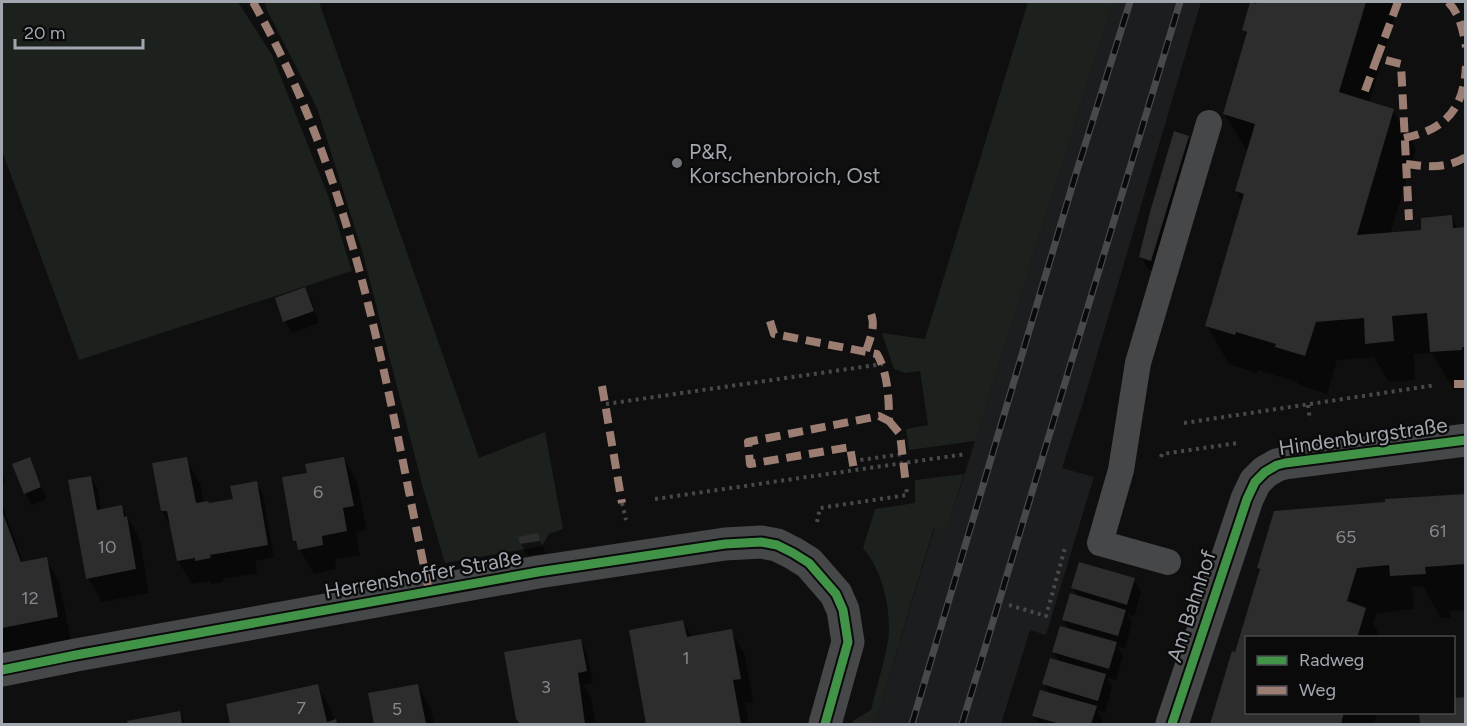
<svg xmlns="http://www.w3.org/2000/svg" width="1467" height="726" font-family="Figtree,sans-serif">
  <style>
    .built { fill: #1c1d1e }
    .green { fill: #1c211d }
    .shadow { fill: #0007 }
    .building { fill: #2d2d2e }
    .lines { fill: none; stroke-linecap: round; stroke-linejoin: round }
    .path { stroke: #47494b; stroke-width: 4; stroke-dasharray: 3 4.5; stroke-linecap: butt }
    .lane { stroke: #454749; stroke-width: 26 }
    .street { stroke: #454749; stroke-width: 33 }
    .rail-casing { stroke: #48494b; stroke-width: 7 }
    .rail { stroke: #0a0a0b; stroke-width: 4.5; stroke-dasharray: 14; stroke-linecap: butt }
    .quiet { stroke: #9b7d72; stroke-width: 8; stroke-dasharray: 15 8; stroke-linecap: butt }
    .cycleway-casing { stroke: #0a0a0b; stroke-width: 13 }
    .cycleway { stroke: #419447; stroke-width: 9 }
    .poi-dot { fill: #6f7277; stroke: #0a0a0b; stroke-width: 2 }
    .labels { text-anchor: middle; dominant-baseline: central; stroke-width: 4.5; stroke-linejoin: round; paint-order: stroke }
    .number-label { font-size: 18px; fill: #85888f }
    .poi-label { font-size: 21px; fill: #a2a7af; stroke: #0a0a0b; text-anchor: start }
    .street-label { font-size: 21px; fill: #a2a7af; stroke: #0a0a0b }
  </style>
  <rect width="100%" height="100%" fill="#0f0f10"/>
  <path class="built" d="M1113 2H1201L1082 406 1062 468 1094 477 1046 635 1030 630 1001 724H875L935 526 947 530Z"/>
  <g class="green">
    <path d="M2 2H238L272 55 329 198 352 271 79 360 2 151Z"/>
    <path d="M265 2H319L479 458 545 432 563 529 549 534 542 546 445 563 423 488 363 254 317 108 267 10Z"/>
    <path d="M1028 2H1113L975 441 909 450 906 429 928 425 920 371 905 373 894 369 882 333 925 339Z"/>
    <path d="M964 474 947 530 934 527 875 724H852L854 720 871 710C876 688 884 664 888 641 892 610 883 572 863 548L875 509 915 503V480Z"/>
  </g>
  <g class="shadow">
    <path d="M1258 2H1399L1369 103 1393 110 1416 149 1390 234 1423 231 1451 216 1458 229 1466 228V389L1454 390 1432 353 1414 354 1415 380 1389 382 1374 357 1337 360 1327 394 1299 385 1297 382 1258 370 1257 373 1229 364 1207 326 1243 203 1236 191 1248 153 1225 114 1247 37 1243 30Z"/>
    <path d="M1188 137 1195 149 1158 272 1148 269 1141 256Z"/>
    <path d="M305 289 312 301 319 323 292 333 285 321Z"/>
    <path d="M29 458 47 499 32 505 25 493Z"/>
    <path d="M344 458 357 482 367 530 356 532 360 555 335 559 336 569 314 574 295 541 308 474Z"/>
    <path d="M186 459 200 483 204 503 209 505 236 500 256 483 263 495 274 557 255 561 257 573 222 579 223 582 211 584 209 581 192 584 178 561 172 528 162 511Z"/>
    <path d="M2 471 5 482 2 483Z"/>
    <path d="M91 478 98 490 101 510 121 507 135 530 140 541 149 593 102 602 88 578Z"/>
    <path d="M1466 495V610L1450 611V618H1441L1423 586 1412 587 1414 609 1377 613 1373 623 1381 638H1246V712H1373L1376 717 1374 724H1211L1233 653H1236L1260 572 1258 568Z"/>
    <path d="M2 504 23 563 46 559 59 582 71 641 2 654Z"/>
    <path d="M537 535 546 553 528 556 521 544Z"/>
    <path d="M1134 580 1141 592 1134 616 1127 614 1132 623 1125 648 1117 646 1123 656 1116 680 1107 678 1112 687 1105 713 1097 710 1103 720 1101 724H1039L1034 716 1050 694 1044 684 1060 662 1054 652 1070 630 1063 619 1078 597 1073 588Z"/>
    <path d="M683 622 692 638 731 631 745 655 753 702 745 703 749 724H648L631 631Z"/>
    <path d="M580 640 587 653 593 683 583 685 591 698 595 722 589 723V724H522L518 718Z"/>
    <path d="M418 685 431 709 434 724H375L370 694Z"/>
    <path d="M317 686 331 710 334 721 337 724H232L228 705Z"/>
    <path d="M1464 698 1466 724H1422L1421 712H1454V699Z"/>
    <path d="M179 713 186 724H129V722Z"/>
  </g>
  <g class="building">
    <path d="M1250 2 1256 4 1257 2H1366L1339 92 1394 109 1357 235 1421 230V218L1452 215 1453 228 1466 227V347H1462V350L1430 352 1427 313 1392 316 1394 341 1365 344 1364 318 1316 322 1305 356 1275 347 1276 344 1236 332 1235 335 1205 326 1244 194 1235 191 1255 124 1223 114 1247 32 1242 30Z"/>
    <path d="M1174 131 1189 136 1151 261 1139 257 1150 212Z"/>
    <path d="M305 287 314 311 283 322 275 298Z"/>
    <path d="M30 457 41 487 24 494 12 464Z"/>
    <path d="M187 457 196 503 208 501 209 503 233 499 230 486 257 481 268 545 210 555 211 558 195 561V558L177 561 167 511H161L152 463Z"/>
    <path d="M344 457 354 506 343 508 347 531 322 536 323 545 298 550 296 541H293L282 477 307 473 305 464Z"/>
    <path d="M91 476 97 510 122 505 124 517 127 516 136 569 86 579 68 480Z"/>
    <path d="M1466 494V564L1425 567 1426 574 1390 576 1389 565 1357 568 1347 601 1366 608 1357 638H1246V712H1344L1341 724H1210L1232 651 1235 652 1260 569 1257 568 1274 511 1385 502V499Z"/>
    <path d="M2 511 21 562 47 557 58 617 2 628Z"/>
    <path d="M538 533 540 541 520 544 518 537Z"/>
    <path d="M1079 562 1135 578 1127 605 1071 588Z"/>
    <path d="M1070 593 1126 610 1118 636 1062 620Z"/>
    <path d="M683 620 687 637 732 629 741 679 733 680 741 724H646L629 630Z"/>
    <path d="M1060 626 1117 642 1109 669 1052 652Z"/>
    <path d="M581 639 587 671 578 673 585 724H520L516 719 504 652Z"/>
    <path d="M1050 658 1106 674 1098 701 1042 684Z"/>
    <path d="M318 684 327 722 336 719 337 724H230L226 704Z"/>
    <path d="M418 684 426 724H374L368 693Z"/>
    <path d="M1040 690 1097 706 1091 724H1060L1032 716Z"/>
    <path d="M1465 697 1466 724H1420L1419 712H1454V698Z"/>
    <path d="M180 711 182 724H128L127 721Z"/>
  </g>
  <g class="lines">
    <g class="path">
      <path d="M606 404 883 364"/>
      <path d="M1308 405 1310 420"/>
      <path d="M1184 423 1436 385"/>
      <path d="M1161 457 1162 454 1238 443"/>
      <path d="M853 461 903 454"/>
      <path d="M655 499 966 454"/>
      <path d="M622 503 626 520"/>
      <path d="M817 522 820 508 907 495 906 485"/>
      <path d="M1009 605 1046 616 1065 548"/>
    </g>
    <path class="lane" d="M1168 562 1100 543 1121 470 1138 363 1209 123"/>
    <g class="street">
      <path d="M2 670 76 655 538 572 725 544 761 542 777 545 793 553 809 563 836 594 843 610 848 642 825 724"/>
      <path d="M1172 724 1247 499 1255 482 1265 472 1277 465 1285 463 1466 440"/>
    </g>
    <defs>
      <g id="rail">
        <path d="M912 724 1074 180 1130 2"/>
        <path d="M962 724 1180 2"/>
      </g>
    </defs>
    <use href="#rail" class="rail-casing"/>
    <use href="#rail" class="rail"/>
    <g class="quiet">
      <path d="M253 2C357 184 387 389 429 591"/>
      <path d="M1398 2 1377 58 1401 64 1409 220"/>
      <path d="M1448 2C1460 14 1463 31 1466 47"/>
      <path d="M1365 91 1377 58"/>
      <path d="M1404 138C1445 130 1464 109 1466 66"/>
      <path d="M1406 164C1428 167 1446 169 1466 157"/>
      <path d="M770 321 774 334 877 354C888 373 889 399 889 421L879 416 748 442 750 464 850 447 854 470"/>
      <path d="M866 351C871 336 877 324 869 309"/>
      <path d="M1454 384H1466"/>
      <path d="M602 386 622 503"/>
      <path d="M889 421 900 434 906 485"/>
    </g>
    <defs>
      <g id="cycleway">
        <path d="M2 670 76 655 538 572 725 544 761 542 777 545 793 553 809 563 836 594 843 610 848 642 825 724"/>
        <path d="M1172 724 1247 499 1255 482 1265 472 1277 465 1285 463 1466 440"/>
      </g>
    </defs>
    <use href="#cycleway" class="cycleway-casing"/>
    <use href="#cycleway" class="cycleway"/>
  </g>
  <circle class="poi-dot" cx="677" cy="163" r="6"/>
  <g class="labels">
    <g class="number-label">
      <text x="318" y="492">6</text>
      <text x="1438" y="531">61</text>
      <text x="1346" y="537">65</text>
      <text x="107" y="547">10</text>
      <text x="30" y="598">12</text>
      <text x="686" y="658">1</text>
      <text x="546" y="687">3</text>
      <text x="301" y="708">7</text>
      <text x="397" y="709">5</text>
    </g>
    <g class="poi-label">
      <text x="689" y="151">P&amp;R,<tspan x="689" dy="24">Korschenbroich, Ost</tspan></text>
    </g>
    <g class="street-label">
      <text transform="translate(1363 436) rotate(-8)">Hindenburgstraße</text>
      <text transform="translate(423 574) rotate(-10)">Herrenshoffer Straße</text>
      <text transform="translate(1191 606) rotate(-72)">Am Bahnhof</text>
    </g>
  </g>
  <rect width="1467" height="726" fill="none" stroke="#a2a7af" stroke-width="6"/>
  <rect x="1245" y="636" width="210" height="78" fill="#0a0a0b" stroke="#47494d" stroke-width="1.5"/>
  <rect x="1257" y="656" width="30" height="9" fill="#419447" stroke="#47494d" stroke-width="1.5"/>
  <text x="1299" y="666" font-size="18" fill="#a2a7af">Radweg</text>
  <rect x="1257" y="686" width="30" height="9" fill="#9b7d72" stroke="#47494d" stroke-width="1.5"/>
  <text x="1299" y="696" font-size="18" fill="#a2a7af">Weg</text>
  <path d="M15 39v9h128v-9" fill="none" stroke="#a2a7af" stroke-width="3"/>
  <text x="24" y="39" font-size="18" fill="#a2a7af" stroke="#0a0a0b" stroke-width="4.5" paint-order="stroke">20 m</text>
</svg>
